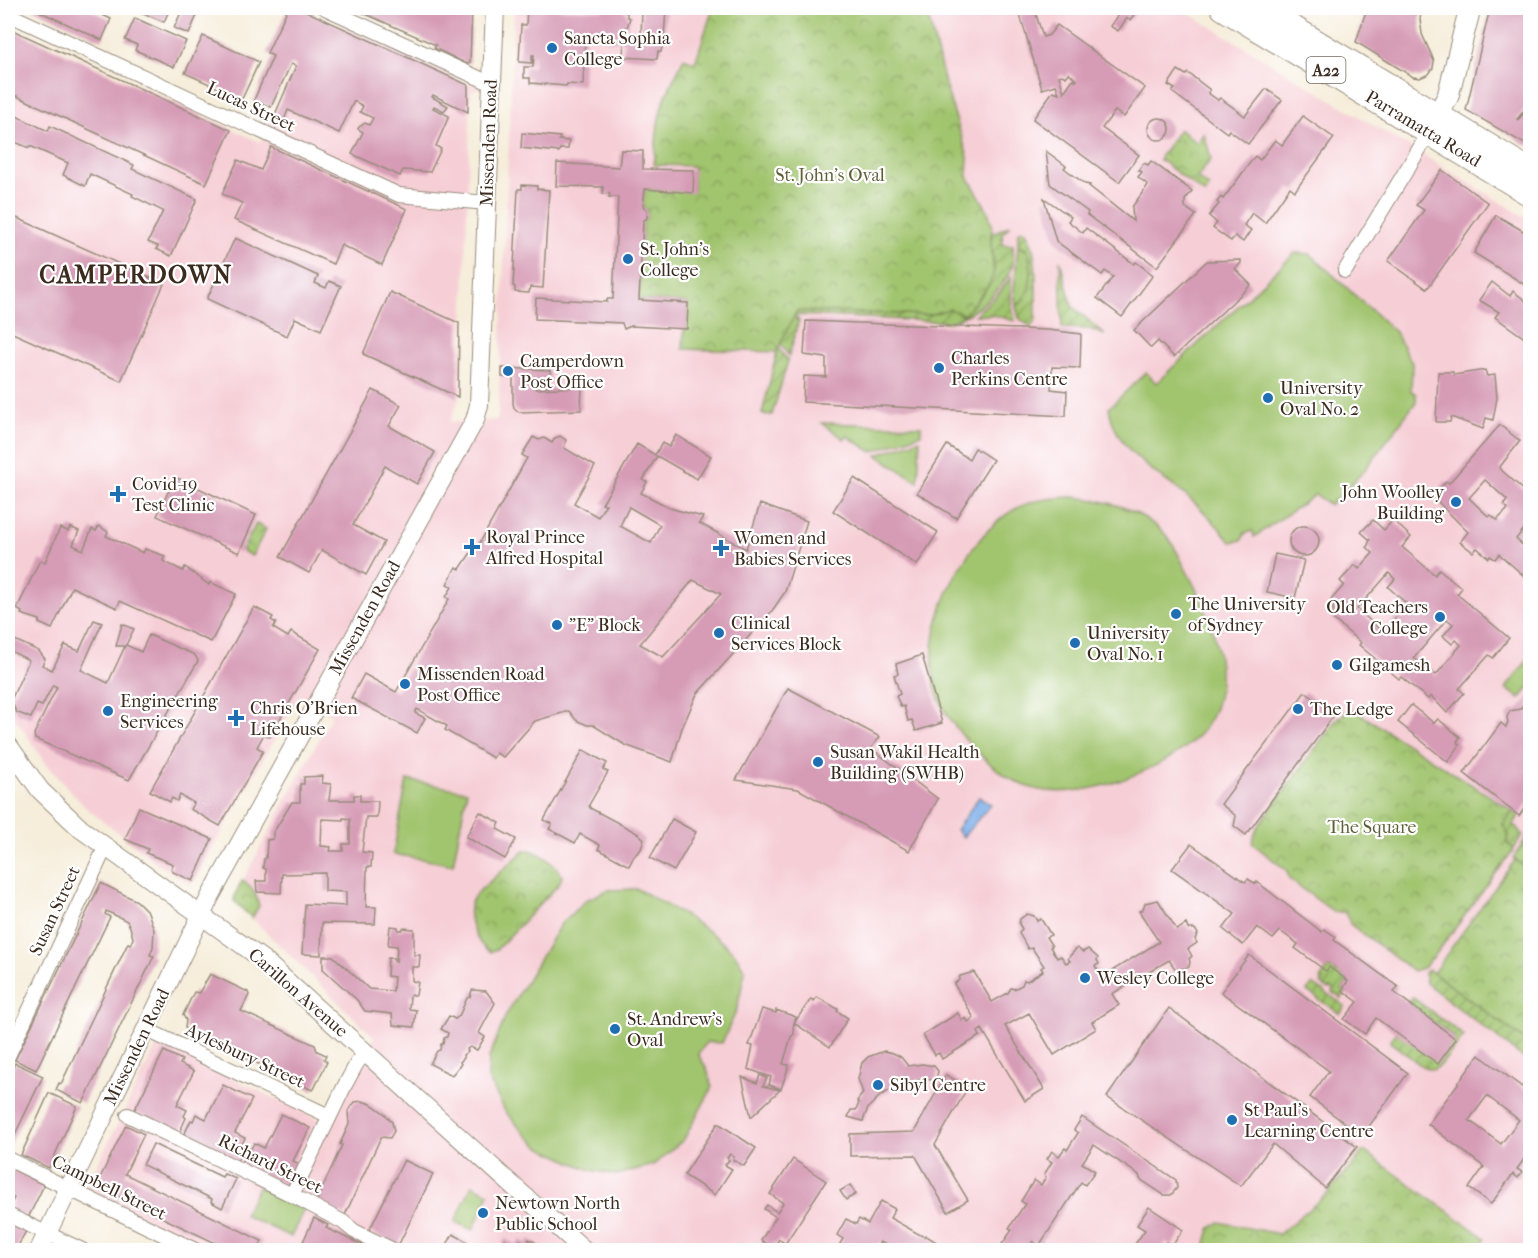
<svg xmlns="http://www.w3.org/2000/svg" width="1538" height="1258" font-family="'IM FELL French Canon',serif">
  <style>
    .built { fill: #f6cfd6 }
    .grass { fill: #a1c46e; stroke: #6e7746; stroke-width: 1.5 }
    .park { fill: url(#park-crowns); stroke: #6e7746; stroke-width: 1.5 }
    .garden { fill: url(#garden-furrows); stroke: #6e7746; stroke-width: 1.5 }
    .water { fill: #7fb0ea; stroke: #5d6d84; stroke-width: 1.5 }
    .building { fill: #d69bb5; fill-rule: evenodd }
    .lines { fill: none; stroke-linecap: round; stroke-linejoin: round }
    .street-casing { stroke: #988c7c; stroke-width: 16 }
    .secondary-casing { stroke: #988c7c; stroke-width: 20 }
    .primary-casing { stroke: #988c7c; stroke-width: 23 }
    .highway-casing { stroke: #988c7c; stroke-width: 26 }
    .street { stroke: #fff; stroke-width: 14 }
    .secondary { stroke: #fff; stroke-width: 18 }
    .primary { stroke: #fff; stroke-width: 21 }
    .highway { stroke: #fff; stroke-width: 24 }
    .poi-dot { fill: #1f6fb2; stroke: #fff; stroke-width: 2 }
    .labels { text-anchor: middle; dominant-baseline: central; stroke-width: 4.5; stroke-linejoin: round; paint-order: stroke }
    .shield { fill: #fff; stroke: #766a62; stroke-width: 1.5 }
    .shield-label { font-size: 16px; font-weight: bold; fill: #3b2a1e }
    .poi-label { font-size: 18px; fill: #3b2a1e; stroke: #fff; text-anchor: start }
    .street-label { font-size: 18px; fill: #3b2a1e; stroke: #fff }
    .park-label { font-size: 18px; fill: #5f603a; stroke: #fff }
    .district-label { font-size: 24px; font-weight: bold; letter-spacing: 1.5px; fill: #3b2a1e; stroke: #fff }
  </style>
  <defs>
    <pattern id="park-crowns" width="20" height="18" patternUnits="userSpaceOnUse" patternTransform="scale(1.5)"><rect width="20" height="18" fill="#a1c46e"/><path d="M2 6a3 3 0 1 1 6 0M12 15a3 3 0 1 1 6 0" fill="none" stroke="#849f5a"/></pattern>
    <pattern id="garden-furrows" width="10" height="10" patternUnits="userSpaceOnUse" patternTransform="scale(1.5)"><rect width="10" height="10" fill="#a1c46e"/><path d="M-1 1l2-2M0 10L10 0M9 11l2-2" fill="none" stroke="#849f5a"/></pattern>
  </defs>
  <rect width="100%" height="100%" fill="#fff"/>
  <filter id="ink" filterUnits="userSpaceOnUse"><feTurbulence type="fractalNoise" baseFrequency=".0167" numOctaves="2"/><feDisplacementMap in="SourceGraphic" scale="12" xChannelSelector="R" yChannelSelector="G"/><feConvolveMatrix kernelMatrix="1 2 1 2 8 2 1 2 1" color-interpolation-filters="sRGB"/></filter>
  <filter id="wash" filterUnits="userSpaceOnUse"><feTurbulence type="fractalNoise" baseFrequency=".008" numOctaves="4" result="noise"/><feDisplacementMap in="SourceGraphic" scale="24" xChannelSelector="R" yChannelSelector="G"/><feGaussianBlur stdDeviation="1.35" result="paint"/><feColorMatrix in="noise" values="0 0 0 0 0 0 0 0 0 0 0 0 0 0 0 0 0 1.4 0 .05"/><feComposite in="paint" operator="in"/></filter>
  <g filter="url(#wash)">
    <rect width="100%" height="100%" fill="#f6edda"/>
    <path class="built" d="M514 8H1180L1530 220V1250H210L85 1189 158 1043 331 1125 374 1037 234 901 235 895 332 715 299 696 193 883H190L161 866 85 807 47 765 8 708V26L260 142 319 16 466 83 492 84 471 91 461 393 450 422 497 420 498 417Z"/>
    <g class="grass">
      <path d="M1018 245 1028 251C1033 270 1033 295 1016 306L1014 291Z"/>
      <path d="M1295 253 1310 254 1395 332 1412 363 1411 391 1416 394V402L1363 472 1330 505 1315 495 1254 537 1253 531 1245 533 1242 540 1231 542C1218 526 1204 511 1189 498 1157 472 1116 453 1109 408L1146 372 1156 383Z"/>
      <path d="M822 423 921 426V434L872 452 847 436 844 439Z"/>
      <path d="M920 439 918 482 877 455Z"/>
      <path d="M1072 497C1107 500 1138 508 1164 533 1175 544 1182 563 1190 577 1219 632 1244 706 1182 750 1162 764 1139 774 1116 782 1054 801 1016 795 972 746 957 730 943 713 937 693 918 632 961 540 1015 509 1033 499 1052 498 1072 497Z"/>
      <path d="M1530 657V686L1520 699 1506 688Z"/>
      <path d="M407 780 467 791 453 865 393 854Z"/>
      <path d="M637 889C670 907 706 925 732 951 738 956 741 964 745 971L737 1009 722 1043 707 1042 698 1054 707 1069 712 1088 684 1139 666 1155 653 1165 616 1175 591 1170 571 1162 540 1147 525 1134 505 1111 488 1078 489 1058 506 1015 560 925 586 900 608 890Z"/>
      <path d="M472 1185 489 1193 473 1230 455 1222Z"/>
      <path d="M258 1187 304 1209 291 1237 244 1215Z"/>
    </g>
    <g class="park">
      <path d="M713 8H926L945 84 968 157 967 175 988 211 992 225 991 237 994 275 991 283 964 315C952 308 942 310 930 315L797 311 777 352 683 349 684 330 687 329 688 303 639 300 643 221 647 218V210L643 206 645 189 693 192V166L654 165C656 148 656 130 660 114 665 94 675 76 684 58L695 63Z"/>
      <path d="M1179 129 1197 143 1204 133 1211 159 1197 178 1209 187 1205 194 1159 159Z"/>
      <path d="M256 524 266 529 252 556 242 551Z"/>
      <path d="M1354 710 1513 811 1503 824 1509 835 1507 843 1514 849 1433 958 1430 959 1425 967 1413 971 1350 924 1349 919 1344 912H1334L1289 879 1287 871 1252 843 1257 828 1339 716 1341 718 1344 713Z"/>
      <path d="M530 850C543 854 555 864 562 876L559 884 497 949 490 952C476 944 466 918 471 903 472 900 474 897 476 894L524 851Z"/>
      <path d="M1515 860 1530 871V1044L1433 973Z"/>
      <path d="M242 881C253 887 256 894 259 906L252 918 234 901 235 895Z"/>
      <path d="M1364 1151 1485 1238 1479 1250H1204L1210 1229 1219 1222 1279 1234 1327 1194Z"/>
    </g>
    <g class="garden">
      <path d="M1011 225 1002 233 1003 245H1013C1013 251 1014 258 1013 264 1005 289 975 314 951 322L800 315 796 317V320H799L789 356 780 344 797 311 930 315 949 309 964 315C975 302 995 283 994 267 994 255 988 245 992 233Z"/>
      <path d="M1021 230H1025C1040 250 1035 294 1036 319L1031 327 1019 318 1016 307C1033 295 1033 270 1028 251L1018 245V234Z"/>
      <path d="M1060 260 1072 306 1105 335 1090 329 1062 328Z"/>
      <path d="M1011 277V302L1015 321 993 315H975L999 293Z"/>
      <path d="M778 348 788 361 772 415 762 414Z"/>
      <path d="M1513 811 1519 816 1513 825 1523 835 1514 849 1507 843 1509 835 1503 824Z"/>
      <path d="M1530 833V857L1528 861 1530 863V871L1513 858Z"/>
      <path d="M1329 967 1348 981 1342 990 1346 993 1341 999 1339 996 1333 993 1334 990 1332 988 1327 989 1321 984 1323 981 1320 979Z"/>
      <path d="M1429 970 1530 1044V1063L1426 983 1424 973Z"/>
      <path d="M1313 984 1345 1006 1340 1014 1307 991Z"/>
      <path d="M1412 997 1464 1036 1441 1065 1433 1070 1422 1066 1390 1042 1396 1032 1456 1039 1408 1002Z"/>
    </g>
    <path class="water" d="M979 797 991 804 963 837 956 830Z"/>
    <g id="blocks">
      <g class="building">
        <path d="M32 8H87L111 19 102 40Z"/>
        <path d="M131 8H170L164 22Z"/>
        <path d="M183 8H200L189 34 174 28Z"/>
        <path d="M288 8H299L468 85V112L433 95 432 97 448 106 444 111 434 106 433 108 449 116 436 146 441 149 430 172 403 170 400 176 352 154 363 132 358 129 359 127 365 123 369 125 373 118 360 112 363 106 354 101 339 133 288 110 283 123 273 119 296 66 291 64 271 107 254 100 273 56 267 53Z"/>
        <path d="M352 8H472L470 62 467 64 434 48 436 45Z"/>
        <path d="M527 8 603 10V8H624V12H627V17L630 18 627 28H624V36L641 37 642 8H666L664 38 661 52 658 51 657 59 623 57 624 41H606L607 36 585 35 583 85 567 84 566 86 530 83V78H524V67H533L534 55H532V63L519 62 521 25H526Z"/>
        <path d="M1123 8H1134L1132 10 1136 12 1130 20 1127 18 1118 31 1110 26Z"/>
        <path d="M1367 8H1422L1420 19 1422 34 1434 61 1433 68 1429 74 1420 78 1413 77 1356 42Z"/>
        <path d="M1490 8H1530V98L1527 102 1529 105 1517 119 1518 120 1530 106V147L1466 110Z"/>
        <path d="M1035 11 1043 37 1049 35 1057 25 1145 88 1124 117 1115 111 1102 128 1139 155 1119 182 1033 119 1053 91 1059 93 1056 85 1042 89 1020 15ZM1069 73 1077 80 1076 81 1073 79 1064 92 1059 76 1062 75 1066 77Z"/>
        <path d="M135 18 186 41 174 67 135 50 137 45 125 40Z"/>
        <path d="M8 28 231 130 206 184 8 92Z"/>
        <path d="M203 36 259 62 242 99 185 73Z"/>
        <path d="M1178 70 1186 75 1188 73 1210 90 1208 93 1218 100 1220 98 1245 116 1266 89 1282 100 1248 144 1229 130 1227 133 1172 92 1175 89 1168 85Z"/>
        <path d="M8 112 48 131 50 126 134 165 132 169 197 199 171 256 156 249 158 246 148 242 163 211 132 196 133 194 90 174 85 186 63 175 68 163 30 146 29 148 8 139Z"/>
        <path d="M1303 116 1334 138 1295 191 1290 187 1265 223 1252 213 1244 225 1251 230 1243 242 1235 236 1231 241 1213 228 1217 223 1209 216 1219 204 1217 202 1221 197 1223 199 1255 156 1260 160 1275 140 1282 145Z"/>
        <circle cx="1159" cy="129" r="11"/>
        <path d="M522 133 560 137 559 140 569 141 568 149H560L559 152 521 148Z"/>
        <path d="M271 147 407 209 382 265 341 245 333 264 234 220 242 203 222 194 238 160 261 170Z"/>
        <path d="M621 150 643 151V169L694 170 693 193 645 189 643 206 647 210V218L643 221 639 300 688 303 687 329 631 326 624 329 622 323 535 319 536 298 607 302V299H613L618 197H609L610 193 603 194V187L556 186 557 163 619 167Z"/>
        <path d="M1046 151 1066 166 1064 168 1085 184 1090 185 1089 186 1133 221 1132 207 1148 185 1138 177 1142 172 1138 170 1144 163 1148 165 1151 161 1192 191 1185 200V207L1196 215 1157 267 1087 215 1088 212 1050 184Z"/>
        <path d="M1442 170 1488 203 1427 289 1388 261 1424 210 1416 205Z"/>
        <path d="M522 185 537 186V189L549 190 543 288 530 287 529 293 515 292V287L513 286 518 189H522Z"/>
        <path d="M1044 198 1071 217 1068 221 1083 233 1086 228 1134 264 1136 262 1153 275 1122 317 1097 298 1113 277 1105 271 1102 275 1056 241Z"/>
        <path d="M8 214 164 284 121 381 8 331Z"/>
        <path d="M1496 215 1530 235V288L1474 253Z"/>
        <path d="M235 238 318 276 315 283 326 288 329 281 341 286 321 330 295 318 287 336 207 299Z"/>
        <path d="M1241 260V263L1235 269 1251 285 1174 357 1158 341 1151 348 1134 330 1207 261Z"/>
        <path d="M1492 282 1510 296 1513 291 1530 304V333L1526 339 1495 317 1499 312 1479 300Z"/>
        <path d="M390 292 459 323 458 397 363 354Z"/>
        <path d="M806 321 1048 330 1081 334 1080 368 1052 367 1051 389 1067 391 1066 416 803 402 804 376 826 377V358L804 355Z"/>
        <path d="M502 368 550 370V386H535V389L582 387 581 410 519 412 514 408 513 403V378L502 377Z"/>
        <path d="M1485 370 1487 376 1495 375 1497 398 1493 420 1486 418 1483 429 1451 417 1450 422H1436L1438 372H1453L1454 375Z"/>
        <path d="M373 390 401 405 389 426 435 452 417 484 385 466 353 525 384 542 366 575 322 550 309 573 280 557Z"/>
        <path d="M1500 425 1520 441 1499 468 1527 493 1530 489V526L1528 524 1516 539 1530 552V581L1499 554 1495 559 1490 556 1489 558 1477 548 1473 552 1460 542 1468 532 1433 497 1446 481 1449 483ZM1485 480 1507 500 1504 505 1508 509 1497 520 1491 515 1489 517 1469 498Z"/>
        <path d="M676 435 711 456 697 479 657 456 643 480 647 482 641 493 673 509 703 517 699 523 746 549 760 504 807 521 785 592 772 611 697 694 682 728 672 762 625 745 593 725H587L576 720 569 711 535 721 503 757 496 753 493 758 445 730 447 726 417 709 415 713 425 718 417 733 351 698 364 674 396 692 449 599 446 597 452 587 447 584 456 567 460 569 472 551 474 553 527 458 522 455 533 437 539 440 544 438 552 443 555 438 560 436 566 440 564 448 595 466 574 503 598 517 606 504H602L637 444 655 455 662 443 669 447ZM629 507 660 525 651 543 620 526ZM693 580 721 594 663 657 640 644Z"/>
        <path d="M947 445 969 459 975 448 993 460 956 518 917 493Z"/>
        <path d="M175 477 256 515 239 553 157 516Z"/>
        <path d="M854 478 938 532 917 565 833 511Z"/>
        <path d="M1373 520 1384 530 1393 520 1411 537 1402 547 1435 575 1439 569 1462 588 1457 594 1509 638 1493 658 1489 655 1459 689 1464 693 1447 713 1431 696 1428 699 1401 677 1399 679 1359 645 1361 643 1333 619V607L1336 605 1331 600 1344 585 1340 581 1355 565 1359 569 1373 553 1367 547 1370 540 1361 532ZM1389 573 1395 579 1388 587 1407 604 1383 632 1357 609ZM1447 619 1453 624 1443 636 1452 644 1456 640 1461 645 1436 675 1414 658Z"/>
        <path d="M99 526 108 532 106 536 143 553 145 549 165 556 163 561 183 571 185 567 209 585 210 582 236 594 211 642 120 601 117 608 72 587 52 629 39 623 40 620 21 614 22 612 17 609 40 560 45 562 60 528 68 531 70 527 79 531 73 545 83 550 92 529 96 531Z"/>
        <circle cx="1304" cy="541" r="15"/>
        <path d="M1275 554 1304 560 1295 598 1267 592Z"/>
        <path d="M254 607 273 617 271 620 276 623 273 628 288 637 291 632 320 649 270 737 264 734 257 747 263 751 220 826 190 809 194 803 180 795 177 801 172 798 170 802 150 791Z"/>
        <path d="M94 620 102 623 81 670 108 683 125 646H116L122 624 134 629 126 645 141 652 149 635 195 655 198 661 129 780 35 739 34 734 57 687 53 685 42 706 37 704 31 718 16 712 11 700 29 660 8 650V637L39 651 45 659 42 665 52 670 65 645 79 651Z"/>
        <path d="M922 655 942 723 916 731 912 720 908 721 904 706 901 707 896 696 900 694 894 675 898 674 896 664Z"/>
        <path d="M788 688 880 737 871 748 938 799 909 851 798 789 736 780Z"/>
        <path d="M1305 692 1335 714 1246 835 1234 826 1236 816 1221 804Z"/>
        <path d="M1530 695V800L1519 816 1464 773 1501 723 1506 727 1508 723 1507 717 1510 711 1520 709Z"/>
        <path d="M1411 705 1434 723 1438 719 1460 737 1457 742 1460 745 1448 762 1398 722Z"/>
        <path d="M583 750 607 763 603 770 608 772 589 805 590 808 639 834 644 839 641 849 634 856 629 866 598 849 600 845 580 834 575 843 549 829 552 824 544 820Z"/>
        <path d="M323 776 322 783 331 784 329 800H354V795H360V801H378L377 817H366L362 852 372 853 371 867H367L366 907H376L375 924 322 923 321 955 302 954 305 904 346 906V892L325 891V873L282 874 281 893 257 892 256 881H266V869L263 868 264 859 266 858 267 840 273 839V833L292 802H300V784H304V777ZM343 818 350 819V844H343V851H330L331 847 321 846 322 819 343 820Z"/>
        <path d="M139 807 212 839 193 881 173 872 171 869 173 864 146 853 148 849 125 839Z"/>
        <path d="M480 812 500 823 497 829 516 839 505 859 466 837Z"/>
        <path d="M672 819 696 832 674 871 650 858Z"/>
        <path d="M1191 844 1245 882 1248 879 1256 884 1257 882 1322 932 1324 929 1336 937 1334 940 1398 987 1394 992 1456 1039 1438 1064 1376 1018 1365 1034 1344 1019 1358 1002 1342 990 1348 981 1329 967 1326 971 1295 948 1298 944 1280 931 1273 939 1257 927 1243 945 1223 929 1235 914 1172 869Z"/>
        <path d="M101 883 137 901 148 912 154 930 153 947 150 955 154 956 83 1103 56 1090 59 1083 61 1084 128 943 131 944 133 938 130 927 127 921 121 918 106 911 105 914 110 917 36 1070 15 1060Z"/>
        <path d="M1158 900 1177 930 1186 924 1188 929H1195L1198 934 1195 939 1197 943 1188 949 1192 956 1189 959 1190 962 1189 967 1176 970 1169 960 1112 994 1119 1005 1092 1022 1096 1029 1054 1055 1029 1013 1005 1026 1044 1089 1025 1101 982 1029 978 1032 980 1036 942 1059 939 1053 935 1055 923 1035 958 1013 962 1020 966 1018 968 1022 974 1018 954 984 959 980 960 976 974 972 992 1002 1008 993 1011 988 1014 989 1022 985 1024 980 1027 981 1043 971 1041 968 1044 966 1032 948 1028 949 1019 933 1022 929 1019 924 1020 919 1027 914 1034 916 1037 921 1041 919 1051 935 1046 937 1052 946 1050 947 1057 958 1061 956 1066 963 1070 961 1068 958 1077 948 1083 952 1088 949 1098 958 1097 960 1099 964 1095 966 1102 977 1159 942 1139 911 1143 909 1145 903Z"/>
        <path d="M390 926 398 927V930H402L403 928 414 929V955H420L419 967H412V981L418 982 416 995H410L409 1009 416 1010 414 1027 393 1025 392 1014 365 1011 357 1000 323 969V956H333L369 989 393 991 394 977 387 976 388 958H394V961L396 962 397 946 388 945Z"/>
        <path d="M1249 955 1408 1073 1362 1136 1310 1097 1329 1071 1221 992Z"/>
        <path d="M210 974 248 992 249 995 241 1011 315 1045 317 1051 326 1055 324 1059 327 1062 314 1089 312 1090 185 1028 186 1020 183 1015 194 992 199 993Z"/>
        <path d="M472 990 486 991 495 1003 479 1033 485 1037 477 1050 470 1047 467 1049 468 1051 463 1055 464 1058 460 1062 461 1064 452 1075 430 1064 437 1051 440 1050 441 1044H443L444 1038 447 1037 448 1033 441 1029 449 1016 455 1019 459 1016 467 998 470 997Z"/>
        <path d="M817 997 838 1009 837 1011 848 1018 830 1047 794 1023 811 999 814 1001Z"/>
        <path d="M1169 1008 1357 1147 1325 1188 1273 1144 1241 1186 1107 1097Z"/>
        <path d="M762 1009 776 1013V1010L796 1017 793 1027 794 1034 791 1037 783 1064 789 1065 781 1089 769 1085 771 1077 748 1069 753 1046 749 1045Z"/>
        <path d="M164 1051 182 1060 180 1064 194 1071 177 1105 187 1110 184 1116 186 1118 179 1133 134 1111Z"/>
        <path d="M884 1051 893 1053 901 1057 908 1066 922 1064 934 1066 938 1071 936 1080 923 1079 900 1084 880 1096 868 1108 863 1121 848 1117 851 1110H856L859 1103 857 1101 863 1093 858 1079 862 1063 868 1057Z"/>
        <path d="M1479 1055 1530 1093V1151L1517 1169 1522 1172 1518 1178 1513 1174 1491 1204 1469 1188 1484 1167 1428 1124ZM1487 1096 1519 1120 1501 1144 1469 1120Z"/>
        <path d="M15 1063 43 1076 8 1149V1078Z"/>
        <path d="M760 1075 767 1078 763 1086 780 1090 751 1117 742 1077 757 1083Z"/>
        <path d="M946 1075 968 1087 935 1145 968 1200 948 1212 915 1155 850 1156V1134L914 1132Z"/>
        <path d="M223 1085 252 1099 235 1133 245 1138 242 1144 244 1146 237 1161 184 1135 191 1120 193 1121 196 1114 206 1119Z"/>
        <path d="M49 1093 77 1106 49 1168 21 1155Z"/>
        <path d="M362 1101 371 1104 384 1113 392 1122 394 1131 390 1138 381 1137 345 1215 316 1202 342 1145 340 1144 349 1124 348 1111 355 1102Z"/>
        <path d="M281 1114 310 1128 293 1161 299 1164 288 1186 241 1163 249 1148 251 1149 254 1143 264 1148Z"/>
        <path d="M1082 1117 1176 1180 1177 1188 1171 1195H1164L1140 1179 1139 1175 1094 1145 1082 1163 1095 1171 1085 1185 1081 1182 1039 1246 1033 1241 1027 1250H998L1012 1230 1009 1228 1025 1204 1021 1201 1034 1180 1041 1185 1046 1177 1044 1175 1052 1162 1047 1159 1052 1151 1059 1156 1065 1148 1067 1150 1078 1133 1074 1130Z"/>
        <path d="M718 1123 756 1148 744 1166 733 1160 734 1157 730 1154 727 1158 729 1160 725 1165 732 1169 715 1195 684 1175Z"/>
        <path d="M126 1125 144 1134 125 1174 262 1241 257 1250H230L96 1186Z"/>
        <path d="M153 1144 222 1177 224 1174 236 1179 222 1208 211 1202 212 1199 143 1165Z"/>
        <path d="M793 1159 826 1181 785 1244 779 1239 776 1244 773 1243 771 1247 761 1240 776 1217 764 1209 767 1205 777 1212 783 1203 770 1194Z"/>
        <path d="M404 1160 433 1174 398 1246 369 1231Z"/>
        <path d="M8 1167 44 1185 28 1218 11 1210 12 1208 10 1206 14 1198 8 1195Z"/>
        <path d="M850 1185 856 1194 846 1200 840 1191Z"/>
        <path d="M881 1201 895 1209 890 1218 924 1237 925 1235 938 1243 934 1250H895L880 1242 875 1250H836L843 1239 837 1235 846 1219 856 1224 859 1219 868 1224Z"/>
        <path d="M1149 1207 1183 1230 1172 1246 1166 1242 1160 1250H1131L1145 1230 1137 1225Z"/>
        <path d="M314 1218 328 1225 326 1228 372 1250H309L301 1246Z"/>
        <path d="M8 1222 26 1231 16 1250H8Z"/>
        <path d="M453 1234 468 1242 464 1250H444Z"/>
        <path d="M505 1239 517 1245 520 1240 527 1243 529 1239 537 1243 535 1246 543 1250H499Z"/>
      </g>
    </g>
  </g>
  <g filter="url(#ink)">
    <use href="#blocks" fill-opacity="0" stroke="#988c7c" stroke-width="1.5"/>
    <g class="lines">
      <defs>
        <g id="street">
          <path d="M325 8 492 84"/>
          <path d="M8 14 399 195 487 203"/>
          <path d="M1345 271 1429 133"/>
          <path d="M145 1029 329 1116"/>
          <path d="M8 1056 105 848"/>
          <path d="M128 1115 292 1195 343 1222 354 1231 393 1250"/>
          <path d="M8 1159 195 1250"/>
          <path d="M292 1195 345 1085 357 1063 366 1052"/>
          <path d="M8 1215 82 1250"/>
        </g>
        <g id="secondary">
          <path d="M8 745 40 790 81 829 262 959 584 1250"/>
          <path d="M39 1250 210 897 475 420 479 405 495 8"/>
        </g>
        <path id="primary" d="M1430 130 1448 96 1470 8"/>
        <g id="highway">
          <path d="M1223 8 1530 194"/>
          <path d="M1260 8 1530 171"/>
        </g>
      </defs>
      <use href="#street" class="street-casing"/>
      <use href="#secondary" class="secondary-casing"/>
      <use href="#primary" class="primary-casing"/>
      <use href="#highway" class="highway-casing"/>
      <use href="#street" class="street"/>
      <use href="#secondary" class="secondary"/>
      <use href="#primary" class="primary"/>
      <use href="#highway" class="highway"/>
    </g>
  </g>
  <g class="poi-dot">
    <circle cx="552" cy="48" r="6"/>
    <circle cx="628" cy="259" r="6"/>
    <circle cx="939" cy="368" r="6"/>
    <circle cx="508" cy="371" r="6"/>
    <circle cx="1268" cy="398" r="6"/>
    <path d="M115 485h6v6h6v6h-6v6h-6v-6h-6v-6h6z"/>
    <circle cx="1456" cy="502" r="6"/>
    <path d="M469 538h6v6h6v6h-6v6h-6v-6h-6v-6h6z"/>
    <path d="M718 539h6v6h6v6h-6v6h-6v-6h-6v-6h6z"/>
    <circle cx="1176" cy="614" r="6"/>
    <circle cx="1440" cy="617" r="6"/>
    <circle cx="557" cy="625" r="6"/>
    <circle cx="719" cy="633" r="6"/>
    <circle cx="1075" cy="643" r="6"/>
    <circle cx="1337" cy="665" r="6"/>
    <circle cx="405" cy="684" r="6"/>
    <circle cx="1298" cy="709" r="6"/>
    <circle cx="108" cy="711" r="6"/>
    <path d="M233 709h6v6h6v6h-6v6h-6v-6h-6v-6h6z"/>
    <circle cx="818" cy="762" r="6"/>
    <circle cx="1085" cy="978" r="6"/>
    <circle cx="615" cy="1029" r="6"/>
    <circle cx="878" cy="1085" r="6"/>
    <circle cx="1232" cy="1120" r="6"/>
    <circle cx="483" cy="1213" r="6"/>
  </g>
  <g class="labels">
    <rect class="shield" x="1306.5" y="57" width="39" height="26" rx="4.5"/>
    <g class="shield-label">
      <text x="1326" y="70">A22</text>
    </g>
    <g class="poi-label">
      <text x="564" y="38">Sancta Sophia<tspan x="564" dy="21">College</tspan></text>
      <text x="640" y="249">St. John's<tspan x="640" dy="21">College</tspan></text>
      <text x="951" y="358">Charles<tspan x="951" dy="21">Perkins Centre</tspan></text>
      <text x="520" y="361">Camperdown<tspan x="520" dy="21">Post Office</tspan></text>
      <text x="1280" y="388">University<tspan x="1280" dy="21">Oval No. 2</tspan></text>
      <text x="132" y="484">Covid-19<tspan x="132" dy="21">Test Clinic</tspan></text>
      <text x="1444" y="492" text-anchor="end">John Woolley<tspan x="1444" dy="21">Building</tspan></text>
      <text x="486" y="537">Royal Prince<tspan x="486" dy="21">Alfred Hospital</tspan></text>
      <text x="734" y="538">Women and<tspan x="734" dy="21">Babies Services</tspan></text>
      <text x="1188" y="604">The University<tspan x="1188" dy="21">of Sydney</tspan></text>
      <text x="1428" y="607" text-anchor="end">Old Teachers<tspan x="1428" dy="21">College</tspan></text>
      <text x="731" y="623">Clinical<tspan x="731" dy="21">Services Block</tspan></text>
      <text x="569" y="625">"E" Block</text>
      <text x="1087" y="633">University<tspan x="1087" dy="21">Oval No. 1</tspan></text>
      <text x="1349" y="665">Gilgamesh</text>
      <text x="417" y="674">Missenden Road<tspan x="417" dy="21">Post Office</tspan></text>
      <text x="120" y="701">Engineering<tspan x="120" dy="21">Services</tspan></text>
      <text x="250" y="708">Chris O'Brien<tspan x="250" dy="21">Lifehouse</tspan></text>
      <text x="1310" y="709">The Ledge</text>
      <text x="830" y="752">Susan Wakil Health<tspan x="830" dy="21">Building (SWHB)</tspan></text>
      <text x="1097" y="978">Wesley College</text>
      <text x="627" y="1019">St. Andrew's<tspan x="627" dy="21">Oval</tspan></text>
      <text x="890" y="1085">Sibyl Centre</text>
      <text x="1244" y="1110">St Paul's<tspan x="1244" dy="21">Learning Centre</tspan></text>
      <text x="495" y="1203">Newtown North<tspan x="495" dy="21">Public School</tspan></text>
    </g>
    <g class="street-label">
      <text transform="translate(251 107) rotate(25)">Lucas Street</text>
      <text transform="translate(1423 129) rotate(31)">Parramatta Road</text>
      <text transform="translate(489 143) rotate(-88)">Missenden Road</text>
      <text transform="translate(365 618) rotate(-61)">Missenden Road</text>
      <text transform="translate(55 911) rotate(-65)">Susan Street</text>
      <text transform="translate(298 993) rotate(41)">Carillon Avenue</text>
      <text transform="translate(137 1047) rotate(-64)">Missenden Road</text>
      <text transform="translate(245 1056) rotate(25)">Aylesbury Street</text>
      <text transform="translate(270 1164) rotate(26)">Richard Street</text>
      <text transform="translate(109 1188) rotate(26)">Campbell Street</text>
    </g>
    <g class="park-label">
      <text x="830" y="175">St. John's Oval</text>
      <text x="1372" y="827">The Square</text>
    </g>
    <g class="district-label">
      <text x="136" y="275">CAMPERDOWN</text>
    </g>
  </g>
  <rect width="1538" height="1258" fill="none" stroke="#fff" stroke-width="30"/>
</svg>
